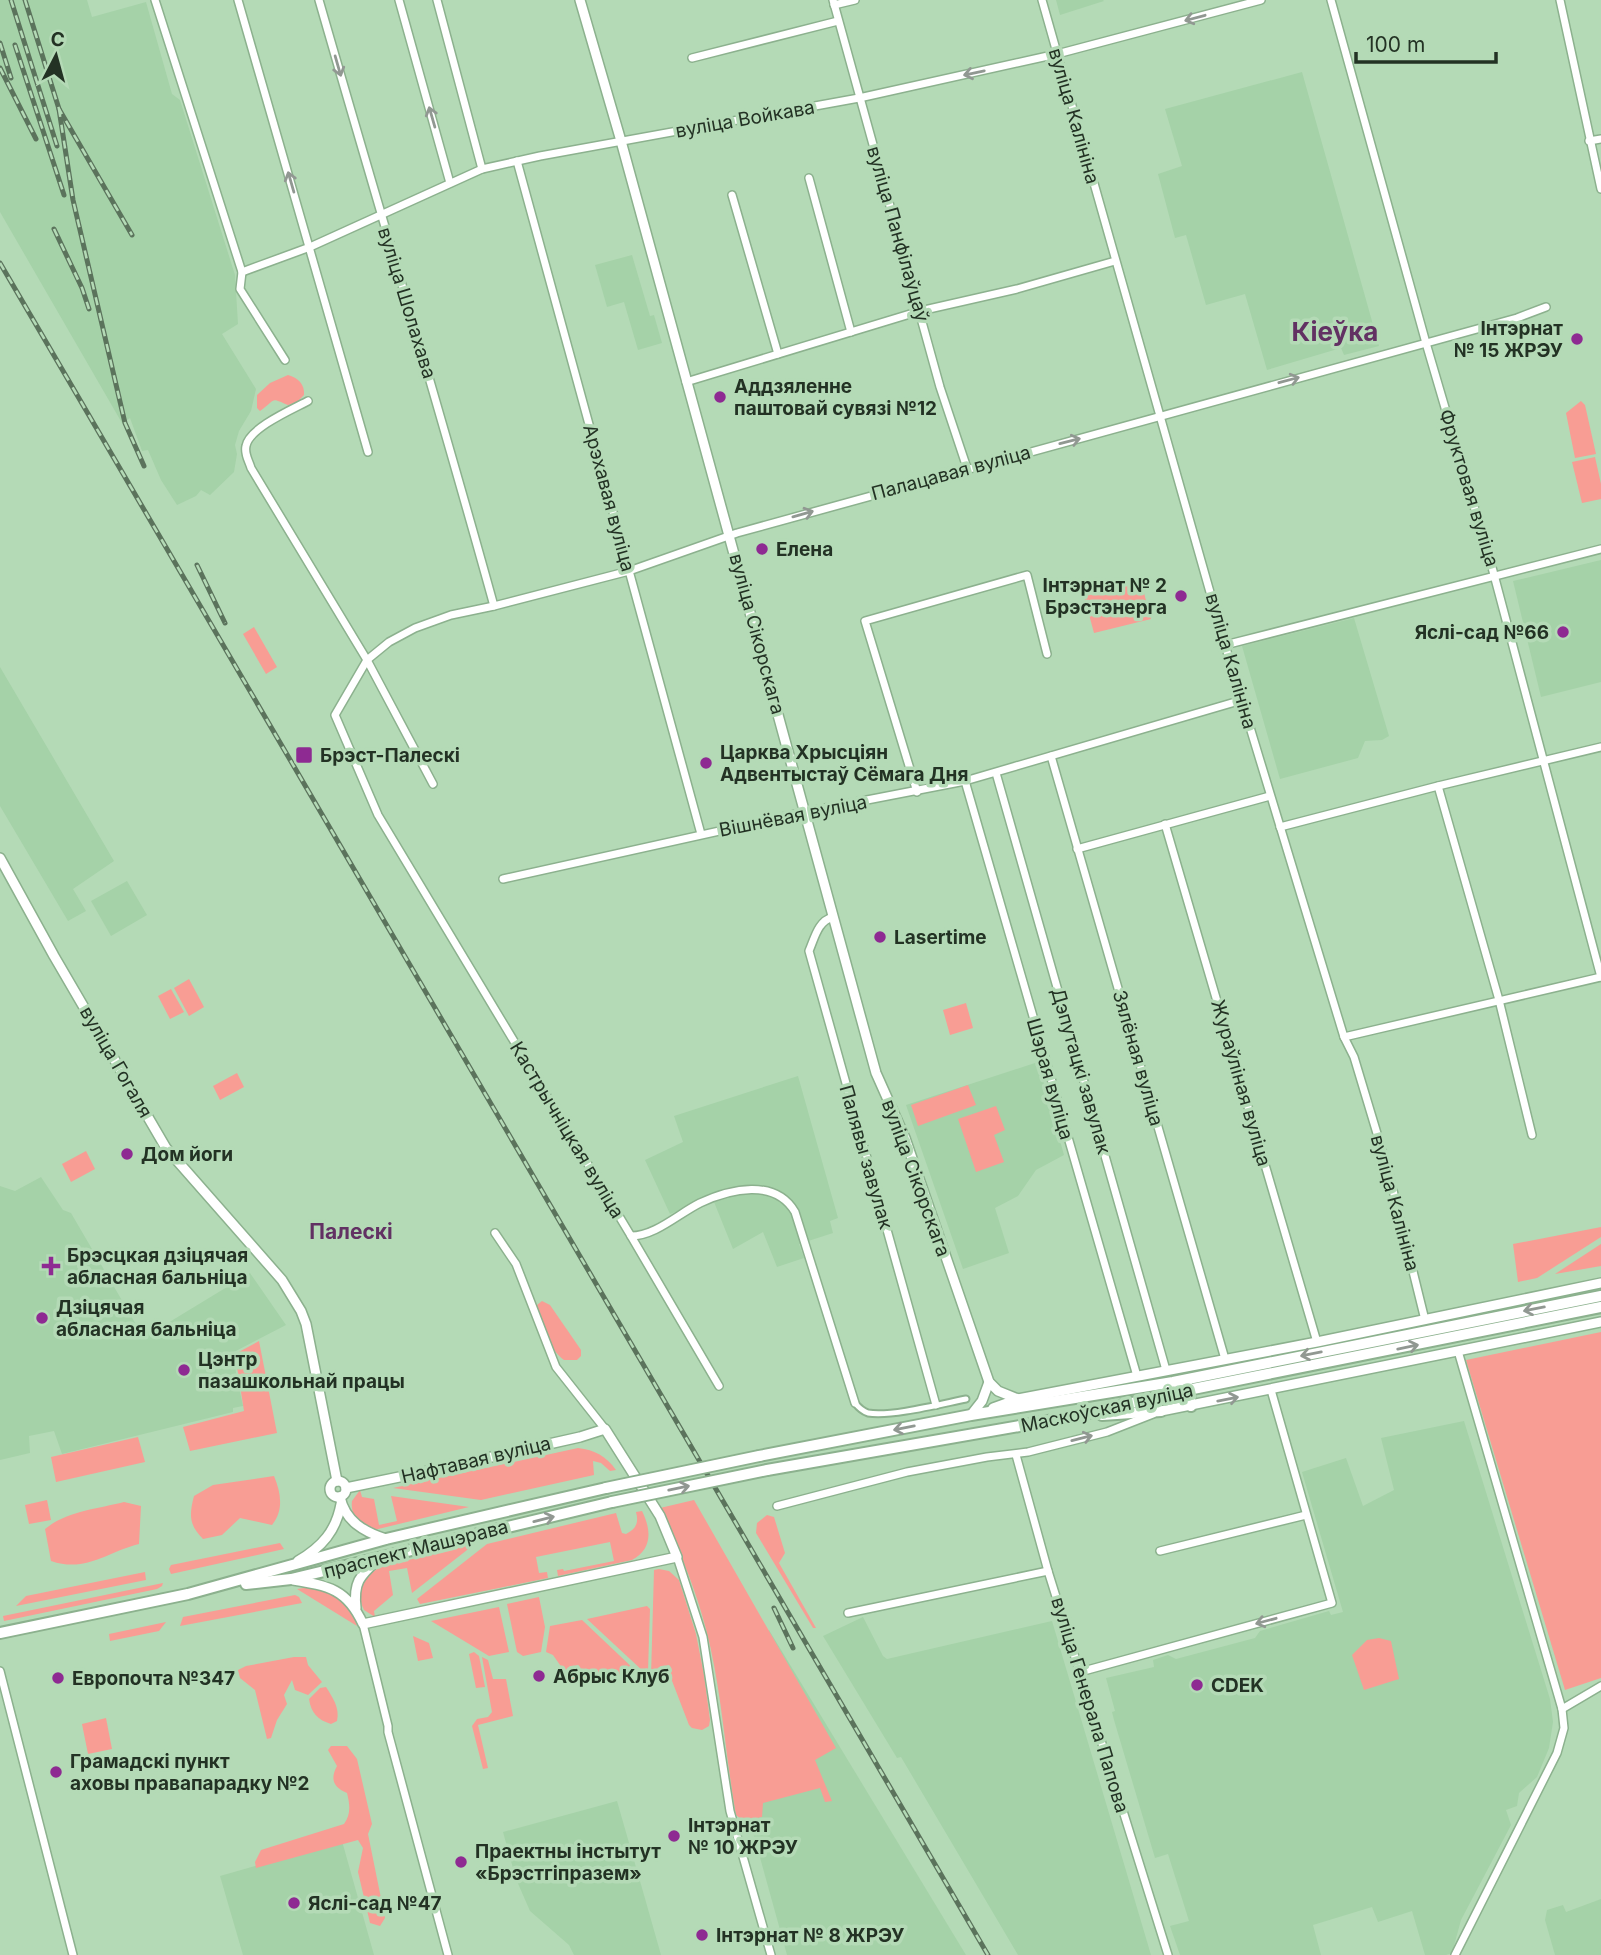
<svg xmlns="http://www.w3.org/2000/svg" width="1601" height="1955" font-family="Inter,sans-serif">
  <style>
    .built { fill: #a5d2a8 }
    .green { fill: #f89d94 }
    .lines { fill: none; stroke-linecap: round; stroke-linejoin: round }
    .pedestrian-casing { stroke: #8cb18e; stroke-width: 9 }
    .minor-casing { stroke: #8cb18e; stroke-width: 10 }
    .tertiary-casing { stroke: #8cb18e; stroke-width: 12 }
    .primary-casing { stroke: #8cb18e; stroke-width: 14 }
    .pedestrian { stroke: #fff; stroke-width: 5 }
    .minor { stroke: #fff; stroke-width: 7 }
    .tertiary { stroke: #fff; stroke-width: 9 }
    .primary { stroke: #fff; stroke-width: 10 }
    .rail-casing { stroke: #5b735c; stroke-width: 5 }
    .rail { stroke: #b4dab6; stroke-width: 2.5; stroke-dasharray: 8; stroke-linecap: butt }
    .primary-bridge-casing { stroke: #8cb18e; stroke-width: 14; stroke-linecap: butt }
    .primary-bridge { stroke: #fff; stroke-width: 10 }
    .oneway { stroke: #919892 }
    .poi-dot { fill: #8e2a92; stroke: #b4dab6; stroke-width: 2.5 }
    .labels { text-anchor: middle; dominant-baseline: central; stroke-width: 7; stroke-linejoin: round; paint-order: stroke }
    .street-label { font-size: 19px; fill: #233224; stroke: #b4dab6 }
    .poi-label { font-size: 19px; font-weight: bold; fill: #233224; stroke: #b4dab6; text-anchor: start }
    .neighbourhood-label { font-size: 21px; font-weight: bold; fill: #623163; stroke: #b4dab6 }
    .district-label { font-size: 26px; font-weight: bold; fill: #623163; stroke: #b4dab6 }
  </style>
  <rect width="100%" height="100%" fill="#b4dab6"/>
  <g class="built">
    <path d="M0 0H87L92 17 146 2 172 94 180 100 235 275 238 324 222 334 256 389 251 411 239 431 235 445 237 454 234 472 210 495 201 490 196 496 177 505 161 480 148 450 142 451 130 418 122 423 0 212Z"/>
    <path d="M1056 0H1103L1104 1 1060 15Z"/>
    <path d="M1302 72 1379 346 1344 355 1341 348 1267 370 1245 294 1206 305 1186 235 1175 238 1158 174 1182 166 1165 109Z"/>
    <path d="M632 255 650 316 654 315 662 343 638 350 624 302 607 307 595 265Z"/>
    <path d="M1601 560V682L1541 697 1513 581Z"/>
    <path d="M1354 618 1389 736 1382 740 1365 741 1358 758 1280 779 1242 646Z"/>
    <path d="M0 667 114 861 73 889 86 911 68 921 0 806Z"/>
    <path d="M127 881 147 915 111 936 91 901Z"/>
    <path d="M1038 1062 1064 1155 1036 1170 1018 1196 995 1208 1009 1253 963 1269 906 1105Z"/>
    <path d="M798 1076 838 1218 830 1221 833 1233 799 1244 804 1258 777 1267 763 1232 733 1249 712 1197 670 1214 645 1160 683 1142 674 1116Z"/>
    <path d="M41 1177 63 1210 71 1213 141 1333 153 1332 250 1273 286 1325 232 1353 243 1406 233 1408V1412L62 1454 54 1431 29 1436 30 1453 0 1460V1186L15 1191Z"/>
    <path d="M1464 1421 1550 1699 1553 1722 1549 1748 1537 1777 1519 1793 1517 1806 1506 1810 1511 1825 1461 1920 1452 1953 1446 1955H1425L1412 1911 1378 1922 1372 1907 1313 1925 1321 1955H1180L1170 1926 1189 1921 1168 1854 1155 1858 1114 1720 1112 1712 1115 1711 1106 1678 1154 1667 1153 1660 1168 1655 1176 1659 1255 1638 1260 1631 1329 1611 1331 1615 1343 1612 1302 1472 1346 1458 1363 1506 1394 1490 1381 1438Z"/>
    <path d="M863 1617 883 1656 887 1659 1052 1621 1151 1955H1018L901 1757 897 1758 823 1636Z"/>
    <path d="M769 1630 966 1955H787L746 1807Z"/>
    <path d="M617 1801 646 1902 661 1955H574L569 1945 530 1911 516 1879 503 1832Z"/>
    <path d="M342 1841 374 1955H243L220 1876Z"/>
    <path d="M1601 1899V1955H1555L1545 1920 1547 1910 1563 1905 1566 1912Z"/>
  </g>
  <g class="green">
    <path d="M288 375C298 378 305 384 304 395L297 402 288 405C269 397 277 399 260 411L257 408V395L270 383Z"/>
    <path d="M1581 401 1585 405 1596 454 1575 458 1566 413Z"/>
    <path d="M1595 457 1601 484V499L1582 503 1572 462Z"/>
    <path d="M1141 582 1151 619 1094 633 1084 596Z"/>
    <path d="M254 627 277 667 266 674 243 634Z"/>
    <path d="M189 979 204 1007 189 1016 174 988Z"/>
    <path d="M171 989 184 1012 170 1019 158 996Z"/>
    <path d="M966 1003 973 1028 950 1035 943 1010Z"/>
    <path d="M237 1073 244 1087 220 1100 213 1086Z"/>
    <path d="M968 1085 976 1105 918 1126 911 1105Z"/>
    <path d="M996 1106 1005 1130 994 1135 1004 1162 976 1172 958 1119Z"/>
    <path d="M86 1151 95 1169 71 1182 62 1164Z"/>
    <path d="M1601 1227V1237L1537 1278 1518 1282 1513 1244Z"/>
    <path d="M1601 1244V1266L1555 1274Z"/>
    <path d="M542 1301 550 1305 581 1350V1356L577 1360H564C550 1350 537 1323 537 1305Z"/>
    <path d="M1601 1332V1678L1565 1690 1466 1360Z"/>
    <path d="M259 1341 277 1433 190 1451 183 1427 244 1411 235 1354Z"/>
    <path d="M138 1437 145 1462 56 1482 51 1457Z"/>
    <path d="M578 1448C595 1450 606 1456 616 1470L610 1471 601 1463 593 1461 594 1475 481 1500 393 1488Z"/>
    <path d="M274 1476C281 1493 284 1510 272 1525L240 1518 222 1535 203 1539C189 1525 189 1515 194 1496L213 1485Z"/>
    <path d="M360 1490 362 1497 374 1499 379 1525 397 1521 391 1496 469 1507 374 1530C361 1523 350 1518 352 1501Z"/>
    <path d="M47 1500 51 1520 29 1524 25 1505Z"/>
    <path d="M694 1500 836 1748 815 1760 832 1801 825 1802 820 1788 763 1803 762 1817 743 1821 736 1815C725 1754 722 1690 706 1629 695 1587 678 1547 660 1508Z"/>
    <path d="M124 1502 141 1506 139 1544C107 1552 86 1573 51 1561L45 1529C67 1511 97 1509 124 1502Z"/>
    <path d="M642 1511C651 1529 653 1549 632 1560L558 1576 557 1570 563 1569 564 1571 614 1561 610 1542 536 1557 539 1573 547 1572 548 1578 420 1604 417 1599 487 1544 616 1513 622 1533 626 1534C636 1529 639 1523 636 1512Z"/>
    <path d="M767 1515 774 1517 785 1553 779 1563 816 1628H813L756 1533 757 1523Z"/>
    <path d="M280 1543 284 1549 171 1574 169 1569 171 1565Z"/>
    <path d="M476 1543 412 1593 407 1568 389 1571 393 1595 374 1611 375 1617 364 1610C354 1589 364 1573 385 1566Z"/>
    <path d="M659 1569 669 1571 679 1580 696 1634 704 1675 710 1720 709 1726 702 1730 692 1728 689 1725 669 1673 651 1676 654 1570Z"/>
    <path d="M145 1572 146 1580 16 1606 26 1596Z"/>
    <path d="M163 1583 162 1586 157 1589 4 1621 3 1616Z"/>
    <path d="M311 1587C338 1593 348 1599 357 1626L297 1589Z"/>
    <path d="M295 1595 299 1597 302 1603 180 1626 183 1617Z"/>
    <path d="M539 1597 545 1627 541 1652 523 1656 517 1652 507 1604Z"/>
    <path d="M647 1606 650 1609 648 1671 644 1672 587 1619Z"/>
    <path d="M499 1607 509 1652 489 1656 431 1621Z"/>
    <path d="M582 1620 637 1672 574 1685 553 1655 546 1652 550 1626Z"/>
    <path d="M166 1622 159 1631 110 1641 109 1634Z"/>
    <path d="M413 1636 429 1643 433 1658 418 1661Z"/>
    <path d="M1379 1638 1391 1641 1399 1679 1364 1690 1352 1655 1367 1640Z"/>
    <path d="M474 1652 479 1656 485 1687 476 1688 469 1654Z"/>
    <path d="M294 1657H306L308 1665 322 1682 308 1695 295 1690 292 1680 284 1695 287 1704 277 1720 271 1738 267 1739 255 1690 240 1678 238 1670 246 1666Z"/>
    <path d="M482 1657 488 1660 493 1679H506L513 1716 478 1725 488 1768 483 1769 472 1726 477 1719 488 1717 492 1712Z"/>
    <path d="M326 1687C333 1698 340 1708 337 1721L331 1724C318 1720 311 1713 309 1699L320 1688Z"/>
    <path d="M106 1718 112 1749 88 1754 82 1724Z"/>
    <path d="M331 1746H347L357 1759 372 1824 368 1834 385 1918 380 1926 370 1923 358 1872 363 1848 358 1840 256 1868 255 1862 261 1850 344 1824C351 1814 350 1805 347 1793 333 1787 330 1779 337 1766L328 1750Z"/>
  </g>
  <g class="lines">
    <defs>
      <path id="pedestrian" d="M855 1403C859 1408 862 1411 868 1413 891 1417 941 1404 966 1399"/>
      <g id="minor">
        <path d="M155 0 242 272 240 289 285 360"/>
        <path d="M238 0 368 452"/>
        <path d="M319 0C377 202 438 403 494 606"/>
        <path d="M399 0 450 183"/>
        <path d="M437 0 482 169"/>
        <path d="M833 0 940 387 967 468"/>
        <path d="M1042 0 1225 645 1344 1037 1354 1057 1388 1170 1425 1320"/>
        <path d="M1331 0 1426 343 1493 571 1601 977"/>
        <path d="M1560 0 1601 189"/>
        <path d="M834 5 855 0"/>
        <path d="M692 58 838 21"/>
        <path d="M1589 141 1601 139"/>
        <path d="M517 161 701 834"/>
        <path d="M809 178 851 332"/>
        <path d="M732 195 778 354"/>
        <path d="M242 272 310 247 482 169 540 156 859 98 1057 54 1261 0"/>
        <path d="M686 382 920 311 1017 289 1115 261"/>
        <path d="M308 401C293 409 249 428 246 446 244 454 249 461 251 468L367 660 433 784"/>
        <path d="M1225 645 1601 549"/>
        <path d="M1051 756 1225 1359"/>
        <path d="M996 773 1166 1370"/>
        <path d="M965 781 1137 1376"/>
        <path d="M1438 786 1499 1000 1532 1135"/>
        <path d="M917 792 865 621 1027 575 1047 654"/>
        <path d="M1165 824 1317 1342"/>
        <path d="M1280 827 1438 786 1601 747"/>
        <path d="M1077 849 1270 796"/>
        <path d="M503 879 805 812 965 781 1242 700"/>
        <path d="M833 917C818 921 815 937 809 951L936 1405"/>
        <path d="M1344 1037 1601 977"/>
        <path d="M495 1233 516 1264 556 1367 605 1429"/>
        <path d="M631 1236 719 1386"/>
        <path d="M855 1403 795 1212C775 1178 730 1189 700 1203 678 1214 655 1236 631 1236L378 815 335 715 367 660 389 642 415 628 451 615 494 606 629 571 737 533 1517 318 1546 307"/>
        <path d="M1016 1455 1048 1571 1168 1955"/>
        <path d="M777 1506 907 1472 987 1457 1028 1452 1107 1432 1153 1414"/>
        <path d="M1160 1551 1306 1515"/>
        <path d="M677 1557 703 1637 730 1811 771 1955"/>
        <path d="M848 1613 1048 1571"/>
        <path d="M363 1624 388 1726V1732L448 1955"/>
        <path d="M0 1671 73 1955"/>
        <path d="M1080 1672 1332 1603 1271 1390"/>
        <path d="M1562 1709 1601 1686"/>
        <path d="M1455 1955 1557 1753 1564 1728 1562 1709 1458 1351"/>
      </g>
      <g id="tertiary">
        <path d="M580 0 621 141 876 1073 905 1138 989 1382 998 1391 1018 1399"/>
        <path d="M0 858 54 956 166 1148 282 1280 301 1311 306 1324 337 1481"/>
        <path d="M993 1408 1018 1399 1317 1342 1601 1283"/>
        <path d="M1161 1411 1601 1322"/>
        <path d="M971 1415 982 1401 989 1382"/>
        <circle cx="338" cy="1489" r="8"/>
        <path d="M340 1497C345 1521 364 1532 386 1539"/>
        <path d="M298 1561C322 1547 336 1531 341 1504"/>
        <path d="M293 1580C329 1586 347 1589 363 1624L677 1557 660 1516 605 1429 580 1437 438 1469 346 1488"/>
        <path d="M356 1608C353 1582 360 1576 378 1559"/>
      </g>
      <g id="primary">
        <path d="M1187 1385 1191 1406"/>
        <path d="M1102 1415 1161 1411"/>
        <path d="M759 1456 971 1415 1173 1382 1601 1296"/>
        <path d="M767 1470 1071 1417 1188 1390 1601 1307"/>
        <path d="M246 1584 291 1579 612 1502"/>
        <path d="M0 1633 188 1594 386 1539 606 1488"/>
      </g>
    </defs>
    <use href="#pedestrian" class="pedestrian-casing"/>
    <use href="#minor" class="minor-casing"/>
    <use href="#tertiary" class="tertiary-casing"/>
    <use href="#primary" class="primary-casing"/>
    <use href="#pedestrian" class="pedestrian"/>
    <use href="#minor" class="minor"/>
    <use href="#tertiary" class="tertiary"/>
    <use href="#primary" class="primary"/>
    <defs>
      <g id="rail">
        <path d="M11 0 57 146"/>
        <path d="M25 0 59 109 132 235"/>
        <path d="M0 43 11 78"/>
        <path d="M15 45 64 195"/>
        <path d="M0 68 36 139"/>
        <path d="M59 109 73 200 125 423 144 466"/>
        <path d="M54 229 82 288 89 309"/>
        <path d="M0 263 988 1955"/>
        <path d="M197 565 225 623"/>
        <path d="M774 1608 793 1648"/>
      </g>
    </defs>
    <use href="#rail" class="rail-casing"/>
    <use href="#rail" class="rail"/>
    <defs>
      <g id="primary-bridge">
        <path d="M606 1488 759 1456"/>
        <path d="M612 1502 767 1470"/>
      </g>
    </defs>
    <use href="#primary-bridge" class="primary-bridge-casing"/>
    <use href="#primary-bridge" class="primary-bridge"/>
  </g>
  <defs><path id="oneway-shaft" d="M-6 0H5M1.5-3L5.5 0L1.5 3" fill="none" stroke-width="1.6" stroke-linecap="round" stroke-linejoin="round" transform="scale(1.75)"/></defs>
  <g class="oneway">
    <use href="#oneway-shaft" transform="translate(1195 18) rotate(165)"/>
    <use href="#oneway-shaft" transform="translate(338 66) rotate(74)"/>
    <use href="#oneway-shaft" transform="translate(974 73) rotate(168)"/>
    <use href="#oneway-shaft" transform="translate(432 117) rotate(-106)"/>
    <use href="#oneway-shaft" transform="translate(291 182) rotate(-106)"/>
    <use href="#oneway-shaft" transform="translate(1289 380) rotate(-15)"/>
    <use href="#oneway-shaft" transform="translate(1070 441) rotate(-14)"/>
    <use href="#oneway-shaft" transform="translate(803 514) rotate(-16)"/>
    <use href="#oneway-shaft" transform="translate(1534 1309) rotate(169)"/>
    <use href="#oneway-shaft" transform="translate(1408 1347) rotate(-12)"/>
    <use href="#oneway-shaft" transform="translate(1311 1354) rotate(169)"/>
    <use href="#oneway-shaft" transform="translate(1228 1399) rotate(-11)"/>
    <use href="#oneway-shaft" transform="translate(904 1428) rotate(169)"/>
    <use href="#oneway-shaft" transform="translate(1082 1438) rotate(-14)"/>
    <use href="#oneway-shaft" transform="translate(679 1488) rotate(-12)"/>
    <use href="#oneway-shaft" transform="translate(544 1519) rotate(-14)"/>
    <use href="#oneway-shaft" transform="translate(1266 1621) rotate(165)"/>
  </g>
  <g class="poi-dot">
    <circle cx="1577" cy="339" r="7"/>
    <circle cx="720" cy="397" r="7"/>
    <circle cx="762" cy="549" r="7"/>
    <circle cx="1181" cy="596" r="7"/>
    <circle cx="1563" cy="632" r="7"/>
    <rect x="295" y="746" width="18" height="18" rx="3.5"/>
    <circle cx="706" cy="763" r="7"/>
    <circle cx="880" cy="937" r="7"/>
    <circle cx="127" cy="1154" r="7"/>
    <path d="M47.5 1255.5h7v7h7v7h-7v7h-7v-7h-7v-7h7z"/>
    <circle cx="42" cy="1318" r="7"/>
    <circle cx="184" cy="1370" r="7"/>
    <circle cx="539" cy="1676" r="7"/>
    <circle cx="58" cy="1678" r="7"/>
    <circle cx="1197" cy="1685" r="7"/>
    <circle cx="56" cy="1772" r="7"/>
    <circle cx="674" cy="1836" r="7"/>
    <circle cx="461" cy="1862" r="7"/>
    <circle cx="294" cy="1903" r="7"/>
    <circle cx="702" cy="1935" r="7"/>
  </g>
  <g class="labels">
    <g class="street-label">
      <text transform="translate(1074 116) rotate(74)">вуліца Калініна</text>
      <text transform="translate(745 119) rotate(-10)">вуліца Войкава</text>
      <text transform="translate(898 234) rotate(74)">вуліца Панфілаўцаў</text>
      <text transform="translate(407 303) rotate(73)">вуліца Шолахава</text>
      <text transform="translate(951 473) rotate(-15)">Палацавая вуліца</text>
      <text transform="translate(1469 488) rotate(73)">Фруктовая вуліца</text>
      <text transform="translate(609 498) rotate(75)">Арэхавая вуліца</text>
      <text transform="translate(757 634) rotate(75)">вуліца Сікорскага</text>
      <text transform="translate(1231 661) rotate(74)">вуліца Калініна</text>
      <text transform="translate(793 816) rotate(-11)">Вішнёвая вуліца</text>
      <text transform="translate(1138 1058) rotate(74)">Зялёная вуліца</text>
      <text transform="translate(116 1062) rotate(60)">вуліца Гогаля</text>
      <text transform="translate(1081 1071) rotate(74)">Дэпутацкі завулак</text>
      <text transform="translate(1050 1079) rotate(74)">Шэрая вуліца</text>
      <text transform="translate(1241 1083) rotate(74)">Жураўліная вуліца</text>
      <text transform="translate(567 1130) rotate(59)">Кастрычніцкая вуліца</text>
      <text transform="translate(866 1157) rotate(74)">Палявы завулак</text>
      <text transform="translate(916 1178) rotate(70)">вуліца Сікорскага</text>
      <text transform="translate(1395 1203) rotate(75)">вуліца Калініна</text>
      <text transform="translate(1107 1408) rotate(-12)">Маскоўская вуліца</text>
      <text transform="translate(476 1460) rotate(-13)">Нафтавая вуліца</text>
      <text transform="translate(416 1549) rotate(-14)">праспект Машэрава</text>
      <text transform="translate(1090 1705) rotate(73)">вуліца Генерала Папова</text>
    </g>
    <g class="poi-label">
      <text x="1563" y="328" text-anchor="end">Інтэрнат<tspan x="1563" dy="22">№ 15 ЖРЭУ</tspan></text>
      <text x="734" y="386">Аддзяленне<tspan x="734" dy="22">паштовай сувязі №12</tspan></text>
      <text x="776" y="549">Елена</text>
      <text x="1167" y="585" text-anchor="end">Інтэрнат № 2<tspan x="1167" dy="22">Брэстэнерга</tspan></text>
      <text x="1549" y="632" text-anchor="end">Яслі-сад №66</text>
      <text x="720" y="752">Царква Хрысціян<tspan x="720" dy="22">Адвентыстаў Сёмага Дня</tspan></text>
      <text x="320" y="755">Брэст-Палескі</text>
      <text x="894" y="937">Lasertime</text>
      <text x="141" y="1154">Дом йоги</text>
      <text x="67" y="1255">Брэсцкая дзіцячая<tspan x="67" dy="22">абласная бальніца</tspan></text>
      <text x="56" y="1307">Дзіцячая<tspan x="56" dy="22">абласная бальніца</tspan></text>
      <text x="198" y="1359">Цэнтр<tspan x="198" dy="22">пазашкольнай працы</tspan></text>
      <text x="553" y="1676">Абрыс Клуб</text>
      <text x="72" y="1678">Европочта №347</text>
      <text x="1211" y="1685">CDEK</text>
      <text x="70" y="1761">Грамадскі пункт<tspan x="70" dy="22">аховы правапарадку №2</tspan></text>
      <text x="688" y="1825">Інтэрнат<tspan x="688" dy="22">№ 10 ЖРЭУ</tspan></text>
      <text x="475" y="1851">Праектны інстытут<tspan x="475" dy="22">«Брэстгіпразем»</tspan></text>
      <text x="308" y="1903">Яслі-сад №47</text>
      <text x="716" y="1935">Інтэрнат № 8 ЖРЭУ</text>
    </g>
    <g class="neighbourhood-label">
      <text x="351" y="1231">Палескі</text>
    </g>
    <g class="district-label">
      <text x="1335" y="331">Кіеўка</text>
    </g>
  </g>
  <g transform="translate(56 56) rotate(6)" stroke="#b4dab6" stroke-width="5" paint-order="stroke">
  <path d="M0-5L12 26L0 18L-12 26Z" fill="#233224"/>
  <text y="-10" font-size="19" font-weight="bold" text-anchor="middle" fill="#233224">С</text>
  </g>
  <path d="M1356 52v10h140v-10" fill="none" stroke="#233224" stroke-width="3.5"/>
  <text x="1366" y="52" font-size="21" fill="#233224" stroke="#b4dab6" stroke-width="5" paint-order="stroke">100 m</text>
</svg>
